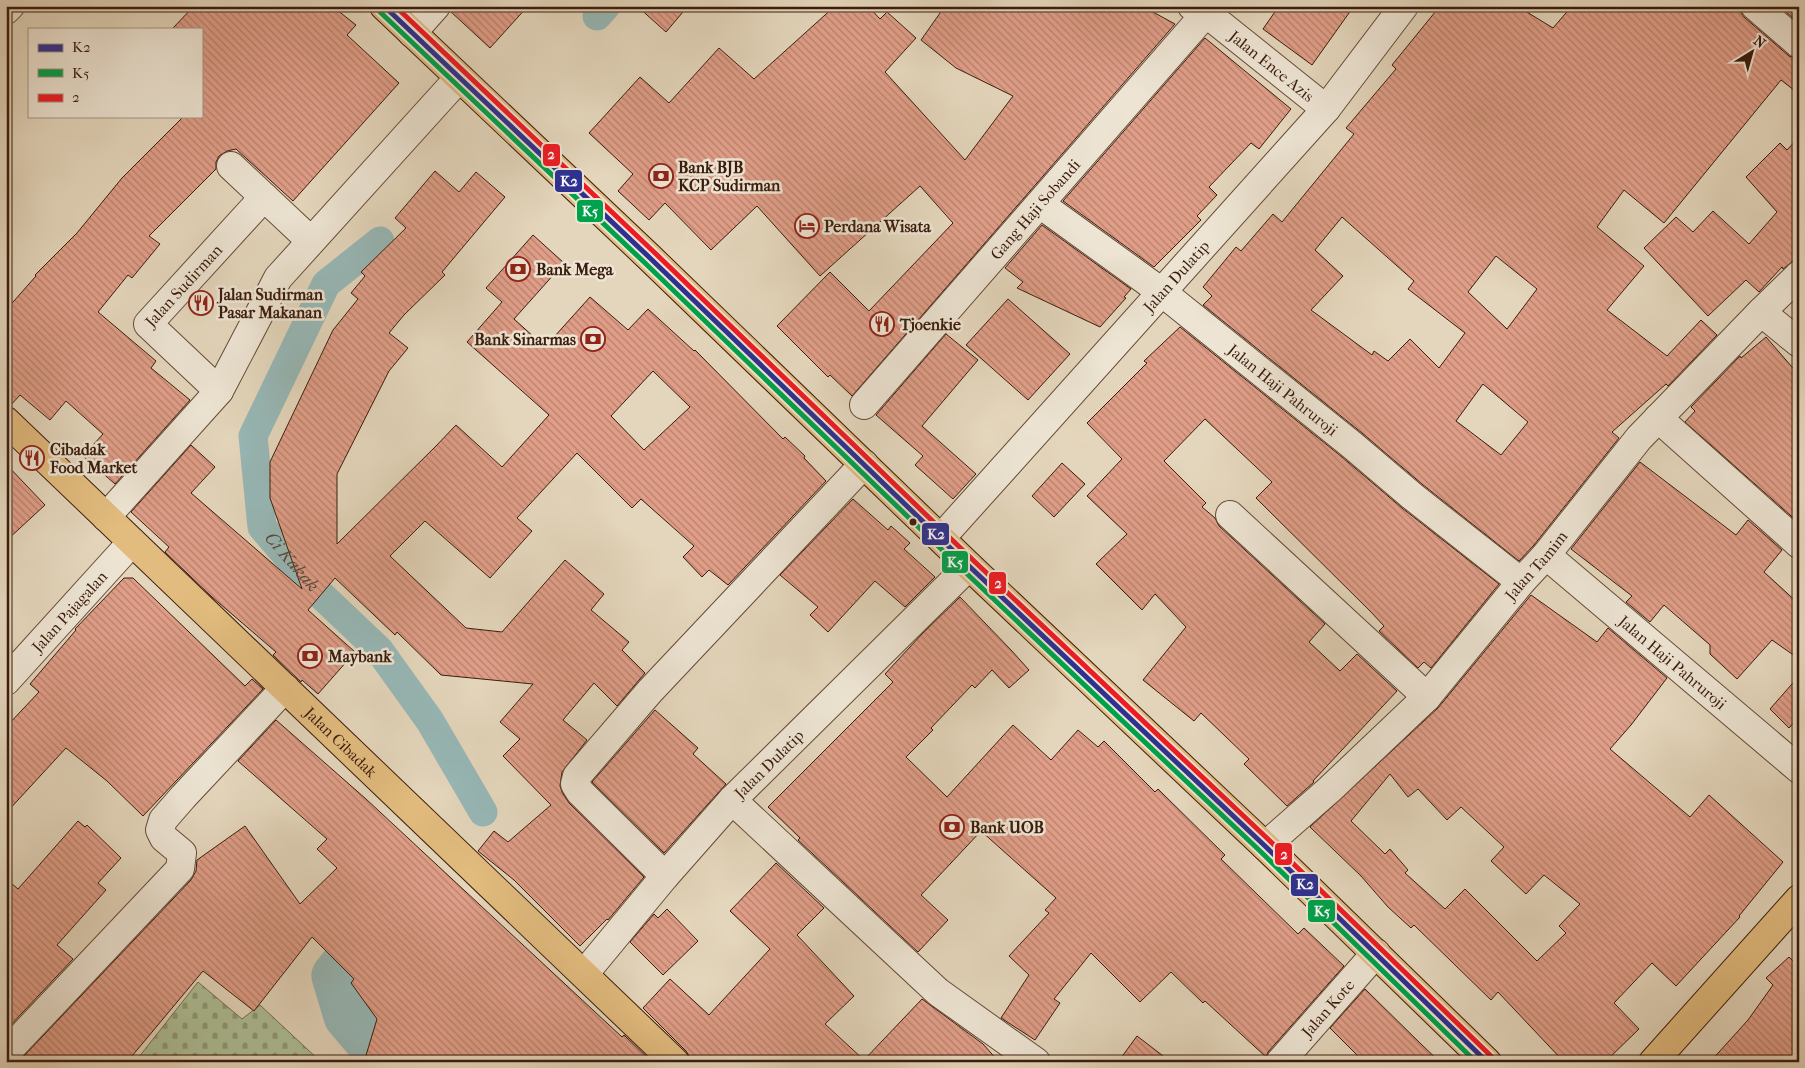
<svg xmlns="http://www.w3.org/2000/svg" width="1805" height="1068" font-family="'IM FELL French Canon',serif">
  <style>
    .cemetery { fill: url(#cemetery-stones); stroke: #746e51 }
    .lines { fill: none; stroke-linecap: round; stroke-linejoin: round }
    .canal { stroke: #97b8b7; stroke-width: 29 }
    .river { stroke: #97b8b7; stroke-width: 49 }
    .building { fill: url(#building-back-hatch); stroke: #3b1c0c; fill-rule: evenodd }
    .minor-casing { stroke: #654a38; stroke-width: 30 }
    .major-casing { stroke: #3b1c0c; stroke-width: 30 }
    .minor { stroke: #ede4d3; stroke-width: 28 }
    .major { stroke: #e2bb7e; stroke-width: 28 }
    .bus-1-casing { stroke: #ede4d3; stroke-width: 9 }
    .bus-2-casing { stroke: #ede4d3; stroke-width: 9 }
    .bus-3-casing { stroke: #ede4d3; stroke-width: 9 }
    .bus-1 { stroke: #2e3192; stroke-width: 5 }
    .bus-2 { stroke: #00a14b; stroke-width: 5 }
    .bus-3 { stroke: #ed1c24; stroke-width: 5 }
    .bus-dot { fill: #3b1c0c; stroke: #ede4d3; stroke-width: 2 }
    .labels { text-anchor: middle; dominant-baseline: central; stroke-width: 5; stroke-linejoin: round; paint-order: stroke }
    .street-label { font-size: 16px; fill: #3b1c0c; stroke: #ede4d3 }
    .poi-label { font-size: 16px; font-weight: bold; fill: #3b1c0c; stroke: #ede4d3; text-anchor: start }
    .water-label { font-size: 18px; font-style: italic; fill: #574b3f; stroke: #ede4d3 }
    .line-badge { stroke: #ede4d3; stroke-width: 2 }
    .badge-label { font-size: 14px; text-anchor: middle; font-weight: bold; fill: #fff }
  </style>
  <defs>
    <pattern id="cemetery-stones" width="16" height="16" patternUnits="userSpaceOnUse" patternTransform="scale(1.25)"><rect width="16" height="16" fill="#aebf96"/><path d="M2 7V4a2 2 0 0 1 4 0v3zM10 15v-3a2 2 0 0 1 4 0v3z" fill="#8f9a79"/></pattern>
    <pattern id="building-back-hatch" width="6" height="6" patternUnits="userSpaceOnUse" patternTransform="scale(1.25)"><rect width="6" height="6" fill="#e09e88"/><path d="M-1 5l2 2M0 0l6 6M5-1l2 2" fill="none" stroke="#b7806e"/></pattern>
  </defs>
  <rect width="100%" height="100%" fill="#e4d6bc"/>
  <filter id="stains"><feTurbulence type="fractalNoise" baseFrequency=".004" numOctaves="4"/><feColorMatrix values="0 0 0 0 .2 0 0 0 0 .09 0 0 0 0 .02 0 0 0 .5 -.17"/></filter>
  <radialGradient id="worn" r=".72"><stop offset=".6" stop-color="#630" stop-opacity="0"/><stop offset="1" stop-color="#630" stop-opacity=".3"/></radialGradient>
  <path class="cemetery" d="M198 982 242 1019 260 1005 321 1062H135Z"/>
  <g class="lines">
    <g class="canal">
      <path d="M597 16 606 6"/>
      <path id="s1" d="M380 241 326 284 253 436 262 527 320 594 379 650 430 721 483 812"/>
    </g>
    <path class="river" d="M384 915 336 976 348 1016 387 1062"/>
  </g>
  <g class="building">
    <path d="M194 6H332L356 25 347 35 399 83 293 201 236 149 227 151 219 156 216 162V169L149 236 160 244 132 278 128 275 98 312 156 361 151 368 190 400 115 484 83 456 103 434 66 401 50 420 20 395 10 406H6V310L36 276 35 275 77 233 122 178 184 116H201V29H172Z"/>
    <path d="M451 6H528L490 48 450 11Z"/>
    <path d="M637 6H688L666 32Z"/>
    <path d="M835 6H868L880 19 887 12 916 38 885 72 965 160 1013 96 956 68 921 40 945 6H1142L1175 24 852 396 830 375 828 377 777 326 830 272 869 311 953 223 920 186 820 276 757 206 711 250 665 203 649 220 618 191 633 174 589 133 640 77 669 103 719 48 754 79Z"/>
    <path d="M1279 6H1354L1312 65 1263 29Z"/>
    <path d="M1440 6H1517L1553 28 1572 6H1740V12L1745 18 1789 56 1799 59V94L1781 80 1664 223 1624 190 1597 227 1644 266 1607 310 1667 356 1701 320 1717 335 1668 386 1666 384 1612 432 1619 438 1534 545 1519 561 1422 484 1362 433 1203 305 1212 296 1203 287 1236 247 1241 251 1273 214 1282 222 1354 134 1346 128 1396 69 1392 65ZM1342 217 1414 281 1408 289 1465 333 1439 368 1410 339 1388 361 1374 351 1372 355 1311 310 1343 276 1315 250ZM1496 256 1537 289 1507 329 1468 292ZM1483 384 1528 422 1501 455 1456 421Z"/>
    <path d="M1779 6H1799V23Z"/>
    <path d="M1205 38 1291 109 1259 149 1251 143 1209 187 1217 195 1197 216 1201 220 1154 267 1063 201Z"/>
    <path d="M1799 137V253L1792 262 1783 269 1782 267 1759 292 1746 280 1708 316 1644 248 1676 217 1693 232 1713 211 1749 244 1777 212 1746 177 1780 143 1787 150Z"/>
    <path d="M435 171 459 192 476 172 505 197 442 272 445 275 404 315 389 333 408 348 389 371 337 474V544L436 446 456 425 502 467 549 415 467 342 502 302 486 288 533 235 564 263 514 319 545 347 590 297 628 330 648 309 694 351 695 350 783 439 785 437 805 456 804 458 826 481 728 585 709 570 702 577 683 557 694 546 641 499 632 508 577 453 517 518 532 531 490 578 425 521 390 556 466 628 502 632 565 560 604 594 591 610 629 642 622 650 645 673 617 706 594 683 563 720 587 740 562 772 560 786 562 792 569 803 644 877 608 920 607 919 580 946 514 880 478 851 494 831 508 842 551 805 503 756 520 739 500 722 533 684 441 675 397 632 395 635 335 578 308 610 355 652 318 694 302 680 301 682 273 655 276 652 212 597 165 552 169 547 131 512 191 445 215 467 191 493 302 589 270 498V462L333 330 358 299 351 293 365 276 361 272 406 228 395 218ZM653 371 690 407 644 450 611 416Z"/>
    <path d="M1042 225 1131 289 1124 297 1126 298 1100 327 1017 288 1023 282 1005 268Z"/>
    <path d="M1008 299 1070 354 1028 400 966 345Z"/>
    <path d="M1180 327 1342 457 1402 508 1499 584 1431 668 1424 662 1418 668 1379 631 1384 626 1370 611 1256 498 1272 482 1205 419 1164 461 1206 503 1202 507 1215 518 1219 526 1325 624 1309 642 1340 671 1357 654 1397 691 1313 781 1314 782 1287 806 1244 764 1249 759 1201 713 1194 721 1143 680 1186 627 1155 594 1142 610 1096 564 1127 534 1087 496 1122 459 1087 423 1147 363 1144 361Z"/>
    <path d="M946 334 978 360 922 426 976 474 953 499 915 465 923 456 876 415Z"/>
    <path d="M1766 337 1799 375V523L1685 422 1695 411 1691 407 1740 356 1741 358Z"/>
    <path d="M1640 462 1736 535 1748 520 1782 550 1764 572 1799 604V659L1772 640 1737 679 1710 654V645L1664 605 1650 622 1626 602 1632 596 1571 549Z"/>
    <path d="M1062 463 1085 484 1054 517 1032 496Z"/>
    <path d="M6 464 45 505 6 541Z"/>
    <path d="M853 499 888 530 891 526 910 543 904 549 935 577 905 607 875 581 828 632 810 615 818 607 780 575Z"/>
    <path d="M124 578H133L245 686 252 679 263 689 143 816 107 781 66 748 6 813V727L39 692 30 684 76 630 75 629Z"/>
    <path d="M1531 595 1597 642 1608 628 1667 678 1631 725 1610 749 1690 817 1709 795 1783 862 1739 916 1740 917 1676 986 1652 963 1614 1003 1639 1029 1605 1062H1564L1498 992 1491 1000 1414 925 1411 928 1388 907 1361 876 1310 827 1438 708ZM1390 774 1408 797 1418 789 1447 820 1461 807 1504 847 1491 861 1526 894 1544 875 1580 904 1559 926 1566 933 1537 961 1465 889 1445 909 1405 873 1408 870 1390 849 1385 854 1351 821Z"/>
    <path d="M960 597 1011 650 1029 670 1009 688 992 670 975 688 972 685 931 728 933 730 906 757 947 797 1013 725 1051 760 1078 730 1098 747 1104 741 1155 792 1158 789 1225 855 1221 859 1298 934 1304 928 1344 966 1268 1052 1266 1057 1205 1001 1203 1003 1171 972 1140 1002 1091 953 1054 999 1060 1003 1035 1040 1001 1018 1029 975 1009 956 1049 913 1045 910 1056 898 981 831 921 895 948 920 918 952 798 840 800 838 768 807 893 682 885 674 922 634Z"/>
    <path d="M1799 676V717L1789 728 1770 709Z"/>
    <path d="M655 710 698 748 693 754 726 784 664 853 592 782Z"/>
    <path d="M276 720 366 799 622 1037 624 1035 652 1062H364L377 1019 351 983 354 979 312 937 254 1011 203 971 127 1062H31L24 1056 191 880 196 871 197 860 245 826 300 904 337 868 317 849 327 839 238 761Z"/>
    <path d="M78 821 85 827 87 825 121 858 98 883 106 890 57 945 73 959 6 1030V879L18 889Z"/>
    <path d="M776 863 824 908 797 935 854 996 825 1024 864 1060 922 999 983 1044 999 1062H690V1057L686 1051 643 1008 670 979 709 1015 770 949 730 911Z"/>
    <path d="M667 909 698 941 663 975 630 942 654 914 658 918Z"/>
    <path d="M1789 957 1799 967V1062H1710L1748 1020 1773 985 1766 978Z"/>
    <path d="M1365 989 1421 1044 1440 1062H1364L1330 1028Z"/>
    <path d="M1137 1036 1171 1062H1118Z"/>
  </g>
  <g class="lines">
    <defs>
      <g id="minor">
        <path id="s2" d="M1192 6 1206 13 1326 109"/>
        <path d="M1755 6 1799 44"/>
        <path d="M6 10 10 6"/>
        <path d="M412 33 436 6"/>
        <path d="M231 166 311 241"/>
        <path id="s3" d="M1040 204 1163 293 1352 445 1412 496 1521 582"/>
        <path d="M1761 312 1799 343"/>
        <path id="s4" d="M219 391 148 324 264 197"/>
        <path id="s5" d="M864 405 1206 13"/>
        <path d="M1658 418 1799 544"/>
        <path d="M1230 515 1427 697"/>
        <path d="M106 517 219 391 278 278 459 78"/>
        <path id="s6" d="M941 538 1326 109 1404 6"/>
        <path id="s7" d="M1546 555 1799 769"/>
        <path id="s8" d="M6 681 132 542"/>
        <path d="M732 800 938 992 1036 1062"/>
        <path id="s9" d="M1265 846 1330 789 1427 697 1521 582 1546 555 1639 438 1761 312 1799 275"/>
        <path d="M665 876 580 792 575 784 577 776 650 691 864 464"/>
        <path id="s10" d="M584 974 665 876 732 800 969 566"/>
        <path d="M6 1053 180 869 182 853 164 838 160 830 163 820 183 797 285 688"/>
        <path id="s11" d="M1280 1062 1376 953"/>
      </g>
      <g id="major">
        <path d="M384 6 650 258 969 566 1265 846 1487 1062"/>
        <path id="s12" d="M6 421 675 1062"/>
        <path d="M1653 1062 1799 899"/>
      </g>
    </defs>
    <use href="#minor" class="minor-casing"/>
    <use href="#major" class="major-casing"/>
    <use href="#minor" class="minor"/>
    <use href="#major" class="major"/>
    <defs>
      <path id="bus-1" d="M384 6 650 258 969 566 1265 846 1487 1062"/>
      <path id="bus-2" d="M379 11 645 263 964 571 1260 851 1476 1062"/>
      <path id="bus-3" d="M395 6 655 253 974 561 1270 841 1492 1057"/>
    </defs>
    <use href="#bus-1" class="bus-1-casing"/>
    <use href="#bus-2" class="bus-2-casing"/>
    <use href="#bus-3" class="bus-3-casing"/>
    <use href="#bus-1" class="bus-1"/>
    <use href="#bus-2" class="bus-2"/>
    <use href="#bus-3" class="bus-3"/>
  </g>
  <defs>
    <symbol id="bank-ring" viewBox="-11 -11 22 22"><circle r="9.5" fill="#ede4d3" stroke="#8f2418" stroke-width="1.5"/><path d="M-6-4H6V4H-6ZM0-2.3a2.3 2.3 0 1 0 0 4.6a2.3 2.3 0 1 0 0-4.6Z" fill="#8f2418"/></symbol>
    <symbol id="hotel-ring" viewBox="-11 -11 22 22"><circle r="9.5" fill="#ede4d3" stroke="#8f2418" stroke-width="1.5"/><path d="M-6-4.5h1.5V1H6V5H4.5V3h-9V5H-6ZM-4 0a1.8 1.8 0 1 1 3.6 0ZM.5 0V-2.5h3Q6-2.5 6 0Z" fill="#8f2418"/></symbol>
    <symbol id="restaurant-ring" viewBox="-11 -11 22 22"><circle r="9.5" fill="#ede4d3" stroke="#8f2418" stroke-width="1.5"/><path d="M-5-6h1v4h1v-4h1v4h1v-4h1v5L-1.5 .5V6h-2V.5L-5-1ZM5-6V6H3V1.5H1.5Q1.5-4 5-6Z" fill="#8f2418"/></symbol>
  </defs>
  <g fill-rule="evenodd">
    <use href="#bank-ring" x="647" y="162" width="28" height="28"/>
    <use href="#hotel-ring" x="793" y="212" width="28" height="28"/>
    <use href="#bank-ring" x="504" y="255" width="28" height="28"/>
    <use href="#restaurant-ring" x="187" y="289" width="28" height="28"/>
    <use href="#restaurant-ring" x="868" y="310" width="28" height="28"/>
    <use href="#bank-ring" x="579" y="325" width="28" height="28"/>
    <use href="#restaurant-ring" x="18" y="444" width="28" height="28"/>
    <use href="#bank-ring" x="296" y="642" width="28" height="28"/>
    <use href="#bank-ring" x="938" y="813" width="28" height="28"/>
  </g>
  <circle class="bus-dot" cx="913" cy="522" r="4.5"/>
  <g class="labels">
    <g class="street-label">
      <text stroke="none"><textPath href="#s2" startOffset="100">Jalan Ence Azis</textPath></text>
      <text stroke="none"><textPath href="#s5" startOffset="260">Gang Haji Sobandi</textPath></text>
      <text stroke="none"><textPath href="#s6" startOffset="352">Jalan Dulatip</textPath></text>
      <text stroke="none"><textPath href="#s4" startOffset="150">Jalan Sudirman</textPath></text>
      <text stroke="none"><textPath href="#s3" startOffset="306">Jalan Haji Pahruroji</textPath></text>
      <text stroke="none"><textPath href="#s9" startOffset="391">Jalan Tamim</textPath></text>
      <text stroke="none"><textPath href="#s8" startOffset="94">Jalan Pajagalan</textPath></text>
      <text stroke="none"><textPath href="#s7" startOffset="166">Jalan Haji Pahruroji</textPath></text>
      <text stroke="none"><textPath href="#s12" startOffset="464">Jalan Cibadak</textPath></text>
      <text stroke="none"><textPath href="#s10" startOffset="280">Jalan Dulatip</textPath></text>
      <text stroke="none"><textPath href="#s11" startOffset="72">Jalan Kote</textPath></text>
    </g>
    <g class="poi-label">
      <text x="678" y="167">Bank BJB<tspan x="678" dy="18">KCP Sudirman</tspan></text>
      <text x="824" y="226">Perdana Wisata</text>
      <text x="536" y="269">Bank Mega</text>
      <text x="218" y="294">Jalan Sudirman<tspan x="218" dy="18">Pasar Makanan</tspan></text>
      <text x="900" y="324">Tjoenkie</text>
      <text x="576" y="339" text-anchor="end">Bank Sinarmas</text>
      <text x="50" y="449">Cibadak<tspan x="50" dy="18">Food Market</tspan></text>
      <text x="328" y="656">Maybank</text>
      <text x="970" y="827">Bank UOB</text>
    </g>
    <g class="water-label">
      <text stroke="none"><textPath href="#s1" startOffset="375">Ci Kakak</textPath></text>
    </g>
  </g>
  <g class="line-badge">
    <rect x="542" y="143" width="19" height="24" rx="5" fill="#ed1c24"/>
    <rect x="554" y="169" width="29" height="24" rx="5" fill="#2e3192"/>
    <rect x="576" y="199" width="28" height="24" rx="5" fill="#00a14b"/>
    <rect x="921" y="522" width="29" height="24" rx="5" fill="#2e3192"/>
    <rect x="941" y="550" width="28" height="24" rx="5" fill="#00a14b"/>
    <rect x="988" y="571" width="19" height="24" rx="5" fill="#ed1c24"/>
    <rect x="1274" y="842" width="19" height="24" rx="5" fill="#ed1c24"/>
    <rect x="1290" y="873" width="29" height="24" rx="5" fill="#2e3192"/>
    <rect x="1307" y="899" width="29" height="24" rx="5" fill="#00a14b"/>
  </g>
  <g class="badge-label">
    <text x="551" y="159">2</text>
    <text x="569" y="186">K2</text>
    <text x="590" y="216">K5</text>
    <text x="936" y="539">K2</text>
    <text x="955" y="567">K5</text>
    <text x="998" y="588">2</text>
    <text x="1284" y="859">2</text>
    <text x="1305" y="889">K2</text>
    <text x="1322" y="916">K5</text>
  </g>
  <rect width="1805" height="1068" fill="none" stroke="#e4d6bc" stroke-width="25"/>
  <rect x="8" y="8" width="1790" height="1053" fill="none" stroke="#3b1c0c" stroke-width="2.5"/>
  <rect x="12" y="12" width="1780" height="1043" fill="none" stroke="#3b1c0c"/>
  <rect x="28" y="28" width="175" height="90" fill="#ede4d3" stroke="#a69483"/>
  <rect x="38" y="44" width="25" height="8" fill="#2e3192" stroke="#a69483"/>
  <text x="72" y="52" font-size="15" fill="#3b1c0c">K2</text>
  <rect x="38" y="69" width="25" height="8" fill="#00a14b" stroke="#a69483"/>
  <text x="72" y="78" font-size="15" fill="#3b1c0c">K5</text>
  <rect x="38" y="94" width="25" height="8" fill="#ed1c24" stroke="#a69483"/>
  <text x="72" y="102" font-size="15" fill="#3b1c0c">2</text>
  <g transform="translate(1752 52) rotate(37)" stroke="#ede4d3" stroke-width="4" paint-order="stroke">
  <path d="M0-4L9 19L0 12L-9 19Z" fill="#3b1c0c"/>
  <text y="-8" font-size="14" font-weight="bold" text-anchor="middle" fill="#3b1c0c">N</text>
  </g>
  <rect width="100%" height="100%" filter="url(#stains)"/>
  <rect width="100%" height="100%" fill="url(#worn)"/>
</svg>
